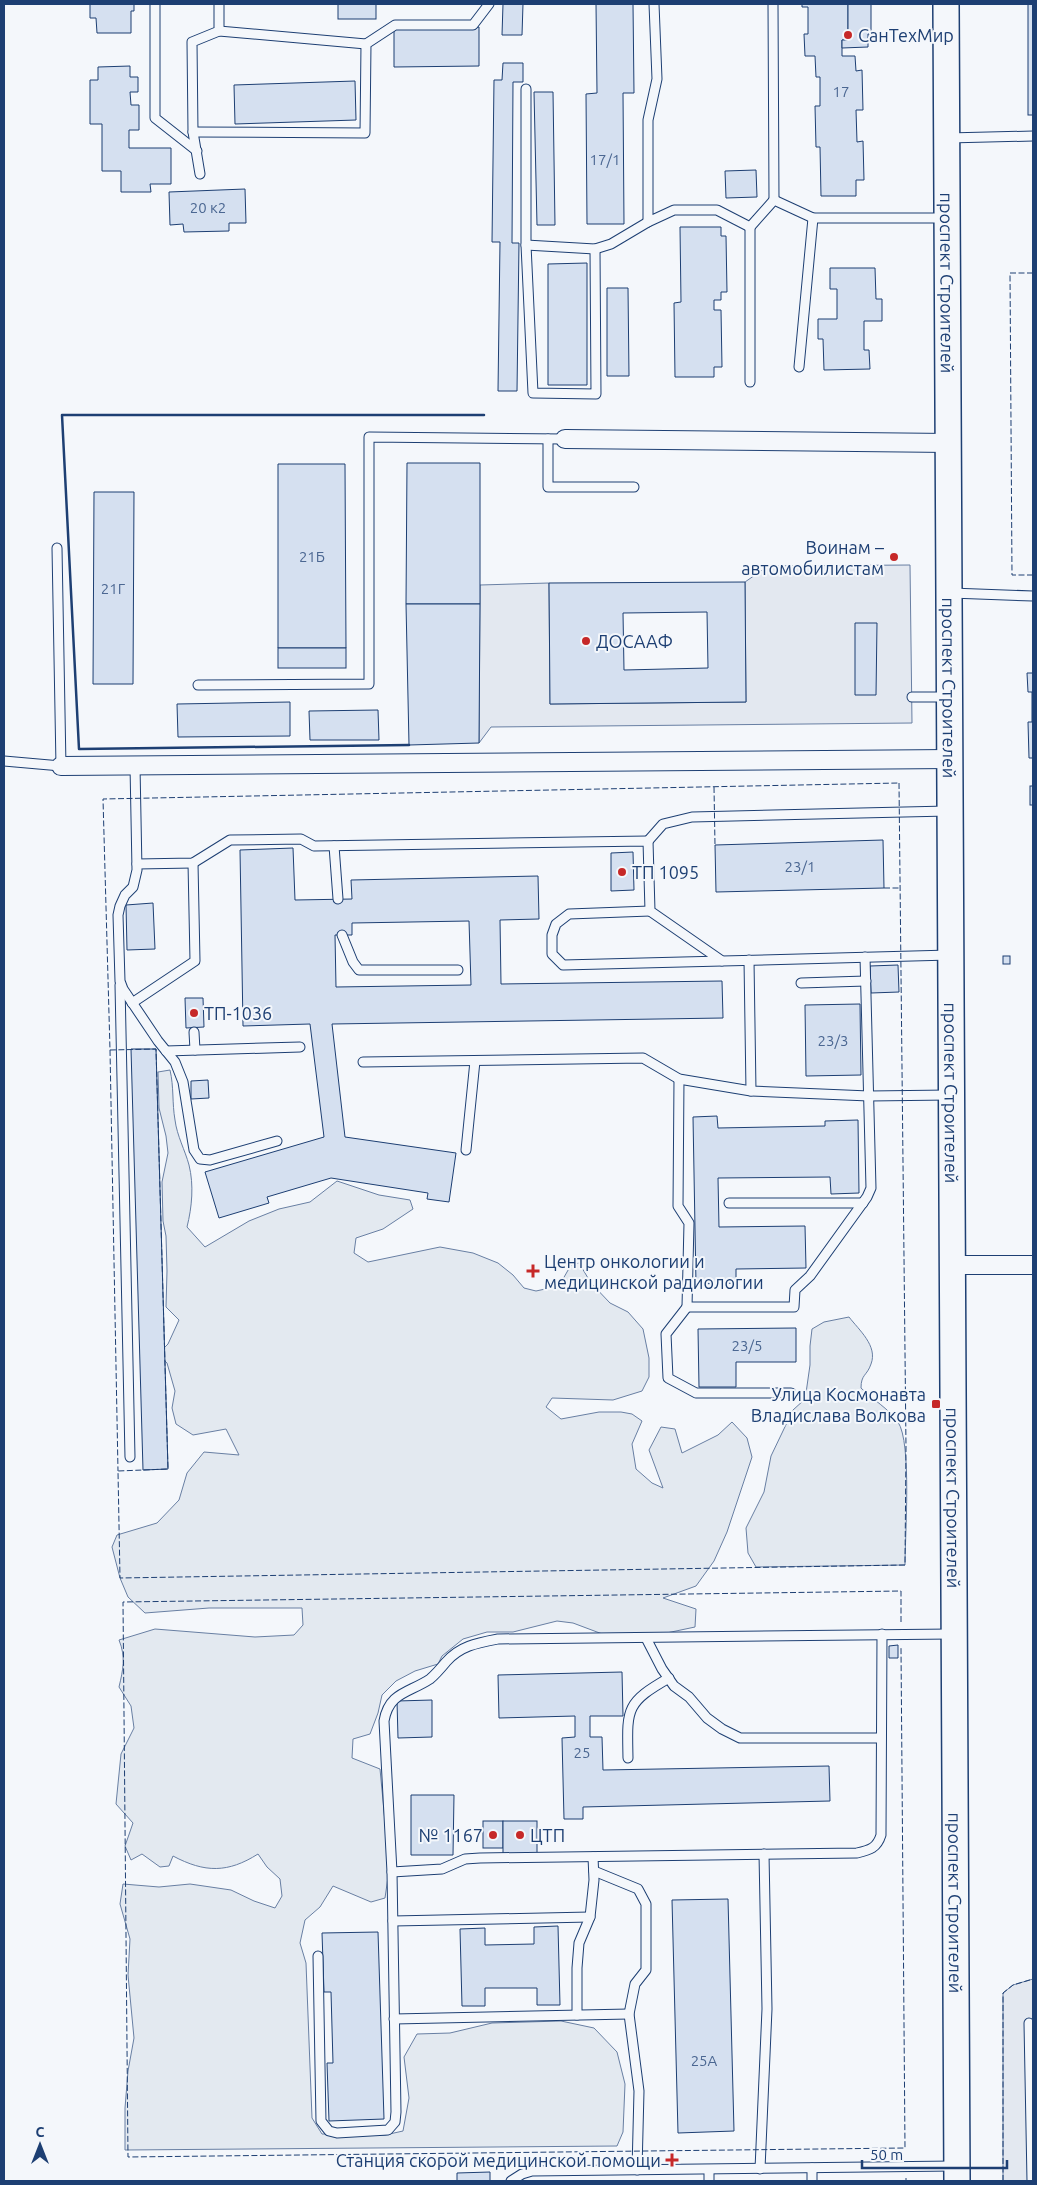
<svg xmlns="http://www.w3.org/2000/svg" width="1037" height="2185" font-family="Ubuntu,sans-serif">
  <style>
    .green { fill: #e3e9f0; stroke: #687fa3 }
    .parking { fill: #e3e8f0; stroke: #687fa3 }
    .building { fill: #d5e0f0; stroke: #1d3f73; fill-rule: evenodd }
    .lines { fill: none; stroke-linecap: round; stroke-linejoin: round }
    .service-casing { stroke: #1d3f73; stroke-width: 11 }
    .minor-casing { stroke: #1d3f73; stroke-width: 20 }
    .secondary-casing { stroke: #1d3f73; stroke-width: 28 }
    .service { stroke: #f4f7fb; stroke-width: 9 }
    .minor { stroke: #f4f7fb; stroke-width: 18 }
    .secondary { stroke: #f4f7fb; stroke-width: 25 }
    .fence { stroke: #1d3f73; stroke-width: 1; stroke-dasharray: 6 2.5; stroke-linecap: butt }
    .wall { stroke: #1d3f73; stroke-width: 2.5 }
    .poi-dot { fill: #c62828; stroke: #f4f7fb; stroke-width: 2 }
    .labels { text-anchor: middle; dominant-baseline: central; stroke-width: 4; stroke-linejoin: round; paint-order: stroke }
    .number-label { font-size: 15px; fill: #4b6792 }
    .poi-label { font-size: 18px; fill: #1d3f73; stroke: #f4f7fb; text-anchor: start }
    .street-label { font-size: 18px; fill: #1d3f73; stroke: #f4f7fb }
  </style>
  <rect width="100%" height="100%" fill="#f4f7fb"/>
  <g class="green">
    <path d="M170 1070C174 1087 172 1103 175 1120 177 1136 185 1150 189 1165 194 1185 192 1207 187 1227L205 1247 249 1221 279 1209 310 1202 337 1181 379 1195 410 1200 413 1209 383 1229 356 1238 354 1253 368 1262 440 1247 473 1253 498 1263 513 1275 524 1288 536 1291 559 1286 571 1265 579 1263 591 1283 610 1303 628 1312 643 1329 649 1358V1377L642 1391 613 1400 552 1398 546 1407 561 1419 599 1412H621L632 1414 642 1421 632 1444 636 1469 652 1483 663 1488 649 1450 661 1427 675 1429 682 1453 718 1435 732 1422 747 1438 752 1457 727 1532 714 1561 696 1586 663 1598 696 1609 695 1627 657 1635H605L573 1623 557 1621 513 1632H487L463 1639 442 1656 438 1664 415 1671 396 1681 382 1695 378 1713 370 1734 353 1739 352 1758 380 1769 388 1853V1877L385 1898 371 1902 333 1886 320 1907 305 1920 300 1943 306 1963 312 2118 322 2134 385 2135 403 2131 409 2098 404 2057 417 2034 450 2033 492 2023 561 2021 594 2028 617 2052 625 2084 623 2132 617 2146 125 2150V2108L128 2071 134 2038 128 1975 130 1939 120 1904 123 1884 159 1887 190 1884 231 1890 254 1901 275 1908 282 1896 280 1879 267 1867 258 1854C228 1873 205 1873 173 1856L169 1866 160 1867 142 1854 131 1860 125 1846 133 1823 116 1804 121 1754 134 1728 131 1706 119 1687C123 1670 126 1657 119 1640L155 1629 255 1637 294 1635 303 1625 302 1608H209L145 1613 128 1597 120 1578 112 1547 117 1535 157 1523 179 1500 187 1473 204 1452 239 1455 226 1429 193 1435 176 1424 172 1408 175 1391 167 1363 158 1354 168 1344 179 1320 166 1307 167 1271 166 1236 163 1221 162 1182 168 1153 166 1136 159 1108 158 1072Z"/>
    <path d="M849 1317C859 1330 878 1346 871 1364 867 1376 861 1374 861 1388 873 1400 888 1408 898 1422 912 1443 905 1535 905 1565L756 1567 748 1553 746 1528 764 1492 771 1456 793 1410 804 1400 806 1393 810 1365V1346L812 1329 824 1322Z"/>
  </g>
  <g class="parking">
    <path d="M910 565 912 723 491 727 479 743 480 585 549 583 550 704 746 702 745 582 768 566Z"/>
    <path d="M1033 1979V2181H1003V1993L1013 1985Z"/>
  </g>
  <g class="building">
    <path d="M90 4H134V11H131V33H97L96 18H90Z"/>
    <rect x="338" y="4" width="38" height="15"/>
    <path d="M503 4H523L522 35H502Z"/>
    <path d="M596 4H633L634 93H623L624 224H587L586 94 597 93Z"/>
    <path d="M802 4H848V40H842V56H855L856 71 862 70 863 110H856L857 142 863 141 864 180H856V196H821L820 147H816L815 106H820V77H816L815 56H805L804 34H808V7H802Z"/>
    <path d="M848 4H871V34H868V47L842 48V40H848Z"/>
    <rect x="1028" y="4" width="5" height="111"/>
    <path d="M479 27V66L394 67V29Z"/>
    <path d="M503 63H523V82H513L512 243H519L517 391H498L500 242H492L494 80H502Z"/>
    <path d="M130 66V77H138V92H130L131 105H139V130H129V148H171V184H150L151 192H121V171H102V124H90V80H98V67Z"/>
    <path d="M355 81 356 120 235 124 234 85Z"/>
    <path d="M534 92H553L555 225H537Z"/>
    <path d="M756 170 757 197 726 198 725 171Z"/>
    <path d="M245 189 246 223H229V231L184 232 183 224 170 225 169 192Z"/>
    <path d="M680 227H721V236H726L727 292H721V300H714V310H721L722 367H714V377H675L674 303 681 302Z"/>
    <path d="M587 263V385H548V264Z"/>
    <path d="M830 268H875L876 299H882V321H864V350H869L870 369 824 370 823 339H818V319H837V289H830Z"/>
    <path d="M607 288H628L629 376H607Z"/>
    <path d="M407 463H480V604H406Z"/>
    <path d="M278 464H345L346 648H278Z"/>
    <path d="M94 492H134L133 684H93Z"/>
    <path d="M745 582 746 702 550 704 549 583ZM707 612 708 668 624 670 623 613Z"/>
    <path d="M406 604H480L479 743 409 745Z"/>
    <path d="M855 623H877L876 695H855Z"/>
    <rect x="278" y="648" width="68" height="20"/>
    <path d="M1027 673H1033V758H1029L1028 722H1032V692H1028Z"/>
    <path d="M290 702V736L178 737 177 704Z"/>
    <path d="M378 710 379 740H310L309 711Z"/>
    <rect x="1030" y="786" width="3" height="19"/>
    <path d="M883 840 884 888 716 892 715 845Z"/>
    <path d="M293 848 295 900 352 899 351 880 538 876 539 919 500 920 501 984 722 981 723 1018 332 1024 345 1137 456 1153 449 1202 427 1199 428 1193 331 1178 267 1197 269 1203 219 1218 205 1172 324 1137 310 1024 243 1026 240 850ZM469 921 471 985 336 987 335 935H352V923Z"/>
    <path d="M633 852 634 890 611 891V853Z"/>
    <path d="M153 903 155 949 127 950 126 905Z"/>
    <rect x="1003" y="956" width="7" height="8"/>
    <path d="M898 965 899 992 871 993 870 966Z"/>
    <path d="M185 998H203L204 1027 186 1028Z"/>
    <path d="M860 1004 861 1075 806 1076 805 1005Z"/>
    <path d="M131 1049H156L168 1469 143 1470Z"/>
    <path d="M208 1080 209 1098 191 1099V1081Z"/>
    <path d="M717 1116 718 1128 825 1126V1121L858 1120 859 1193 831 1194 830 1177 718 1178 719 1227 805 1226 806 1268 736 1269V1283L696 1284 693 1117Z"/>
    <path d="M796 1328V1362H736V1387H699L698 1329Z"/>
    <path d="M898 1645V1658H889V1646Z"/>
    <path d="M622 1672 623 1716H590V1737H602L603 1770 829 1766 830 1801 583 1807V1819H564L562 1738 575 1737V1716L499 1718 498 1675Z"/>
    <path d="M432 1700V1737L398 1738 397 1701Z"/>
    <path d="M411 1795H454L453 1855H411Z"/>
    <rect x="483" y="1821" width="20" height="27"/>
    <rect x="503" y="1821" width="34" height="34"/>
    <path d="M728 1899 734 2131 678 2133 672 1900Z"/>
    <path d="M558 1926 560 2005H537V1988H485V2006H462L460 1929 485 1928V1945L534 1944V1927Z"/>
    <path d="M378 1932 384 2119 329 2121 327 2063H333L331 1992H324L322 1933Z"/>
    <path d="M490 2172V2181H457V2173Z"/>
  </g>
  <g class="lines">
    <defs>
      <g id="service">
        <path d="M155 4V118L197 151"/>
        <path d="M654 4 657 79 648 120V222L674 210H717L750 227 774 200 813 218H946"/>
        <path d="M773 4 774 200"/>
        <path d="M219 31 366 44"/>
        <path d="M526 89V245L533 393 596 394 595 249"/>
        <path d="M193 132 365 133 366 44 395 25H473L489 4"/>
        <path d="M948 138 1033 136"/>
        <path d="M200 174 193 132 192 42 219 31V4"/>
        <path d="M750 227V382"/>
        <path d="M526 245 595 249 611 244 648 222"/>
        <path d="M799 367 813 218"/>
        <path d="M548 439V487H634"/>
        <path d="M951 593 1033 596"/>
        <path d="M198 685 369 684V437L565 439"/>
        <path d="M912 697H947"/>
        <path d="M4 761 61 766 57 548"/>
        <path d="M135 766 137 870 133 887 125 895 120 906 118 915 120 981 123 989 158 1041 175 1062 183 1082 194 1150 200 1159 210 1160 277 1141"/>
        <path d="M648 841 663 824 692 817 948 811"/>
        <path d="M334 846 338 899"/>
        <path d="M137 864 193 863 230 840 301 839 314 846 648 841 650 911 722 961 950 955"/>
        <path d="M650 911 569 914 556 924 552 935V954L563 965 722 961"/>
        <path d="M342 935 353 962 359 970H458"/>
        <path d="M749 960 751 1091"/>
        <path d="M801 983 866 981"/>
        <path d="M120 985 130 1457"/>
        <path d="M132 1003 195 961 193 863"/>
        <path d="M194 1032 195 1050"/>
        <path d="M166 1051 300 1047"/>
        <path d="M363 1062 643 1058 679 1079 751 1091 869 1096 949 1095"/>
        <path d="M679 1079 678 1206 689 1223 687 1307H794L795 1290 810 1276 867 1197 871 1188 865 957"/>
        <path d="M466 1150 475 1061"/>
        <path d="M729 1203H863"/>
        <path d="M687 1307 666 1334 668 1378 696 1393H791"/>
        <path d="M646 1638 662 1669 674 1686 689 1697 707 1718 722 1729 740 1738H881"/>
        <path d="M628 1758C627 1709 625 1703 669 1678"/>
        <path d="M594 1871 638 1889 646 1904V1970L635 1984 629 2014 639 2091 637 2170"/>
        <path d="M392 1872 442 1869 465 1859 480 1858 857 1853C870 1850 877 1848 881 1835L882 1634"/>
        <path d="M393 1921 590 1917"/>
        <path d="M318 1956 321 2121 329 2131 337 2133 388 2130 395 2122 396 2112 392 1872 384 1721C389 1692 409 1693 430 1679 436 1674 441 1668 446 1662 460 1646 477 1643 498 1639L952 1634"/>
        <path d="M577 2015V1968L579 1943 590 1917 594 1880 593 1857"/>
        <path d="M394 2019 629 2014"/>
        <path d="M1029 2023 1032 2181"/>
        <path d="M812 2168V2181"/>
        <path d="M760 2169 767 2009 764 1854"/>
        <path d="M709 2170V2181"/>
        <path d="M511 2181 522 2174 532 2171 954 2166"/>
      </g>
      <g id="minor">
        <path d="M565 439 949 443"/>
        <path d="M61 766 950 759"/>
        <path d="M954 1265H1033"/>
      </g>
      <g id="secondary">
        <path id="s1" d="M946 4 957 2181"/>
      </g>
    </defs>
    <use href="#service" class="service-casing"/>
    <use href="#minor" class="minor-casing"/>
    <use href="#secondary" class="secondary-casing"/>
    <use href="#service" class="service"/>
    <use href="#minor" class="minor"/>
    <use href="#secondary" class="secondary"/>
    <g class="fence">
      <path d="M1033 273H1010L1012 575H1033"/>
      <path d="M899 783 906 1447 905 1565 120 1578 118 1471 168 1469 156 1049 110 1050 103 799Z"/>
      <path d="M714 787 715 845"/>
      <path d="M884 888H900"/>
      <path d="M110 1050 118 1471"/>
      <path d="M901 1622V1591L123 1602 128 2157 905 2148 901 1648"/>
      <path d="M906 2178V2181"/>
      <path d="M1003 2181V1993L1013 1985 1033 1979"/>
    </g>
    <path class="wall" d="M409 745 79 749 62 415H484"/>
  </g>
  <g class="poi-dot">
    <circle cx="848" cy="35" r="5"/>
    <circle cx="894" cy="557" r="5"/>
    <circle cx="586" cy="641" r="5"/>
    <circle cx="622" cy="872" r="5"/>
    <circle cx="194" cy="1013" r="5"/>
    <path d="M530.5 1263.5h5v5h5v5h-5v5h-5v-5h-5v-5h5z"/>
    <rect x="931" y="1399" width="10" height="10" rx="2.5"/>
    <circle cx="493" cy="1835" r="5"/>
    <circle cx="520" cy="1835" r="5"/>
    <path d="M669.5 2152.5h5v5h5v5h-5v5h-5v-5h-5v-5h5z"/>
  </g>
  <g class="labels">
    <g class="number-label">
      <text x="841" y="91">17</text>
      <text x="605" y="159">17/1</text>
      <text x="208" y="207">20 к2</text>
      <text x="312" y="556">21Б</text>
      <text x="113" y="588">21Г</text>
      <text x="800" y="866">23/1</text>
      <text x="833" y="1040">23/3</text>
      <text x="747" y="1345">23/5</text>
      <text x="582" y="1752">25</text>
      <text x="704" y="2060">25А</text>
    </g>
    <g class="poi-label">
      <text x="858" y="35">СанТехМир</text>
      <text x="884" y="547" text-anchor="end">Воинам –<tspan x="884" dy="21">автомобилистам</tspan></text>
      <text x="596" y="641">ДОСААФ</text>
      <text x="632" y="872">ТП 1095</text>
      <text x="204" y="1013">ТП-1036</text>
      <text x="544" y="1261">Центр онкологии и<tspan x="544" dy="21">медицинской радиологии</tspan></text>
      <text x="926" y="1394" text-anchor="end">Улица Космонавта<tspan x="926" dy="21">Владислава Волкова</tspan></text>
      <text x="483" y="1835" text-anchor="end">№ 1167</text>
      <text x="530" y="1835">ЦТП</text>
      <text x="661" y="2160" text-anchor="end">Станция скорой медицинской помощи</text>
    </g>
    <g class="street-label">
      <text stroke="none"><textPath href="#s1" startOffset="279">проспект Строителей</textPath></text>
      <text stroke="none"><textPath href="#s1" startOffset="684">проспект Строителей</textPath></text>
      <text stroke="none"><textPath href="#s1" startOffset="1089">проспект Строителей</textPath></text>
      <text stroke="none"><textPath href="#s1" startOffset="1494">проспект Строителей</textPath></text>
      <text stroke="none"><textPath href="#s1" startOffset="1899">проспект Строителей</textPath></text>
    </g>
  </g>
  <rect width="1037" height="2185" fill="none" stroke="#1d3f73" stroke-width="10"/>
  <g transform="translate(40 2145)" stroke="#f4f7fb" stroke-width="4" paint-order="stroke">
  <path d="M0-4L9 19L0 12L-9 19Z" fill="#1d3f73"/>
  <text y="-8" font-size="14" font-weight="bold" text-anchor="middle" fill="#1d3f73">С</text>
  </g>
  <path d="M862 2160v8h145v-8" fill="none" stroke="#1d3f73" stroke-width="2.5"/>
  <text x="870" y="2160" font-size="15" fill="#1d3f73" stroke="#f4f7fb" stroke-width="4" paint-order="stroke">50 m</text>
</svg>
